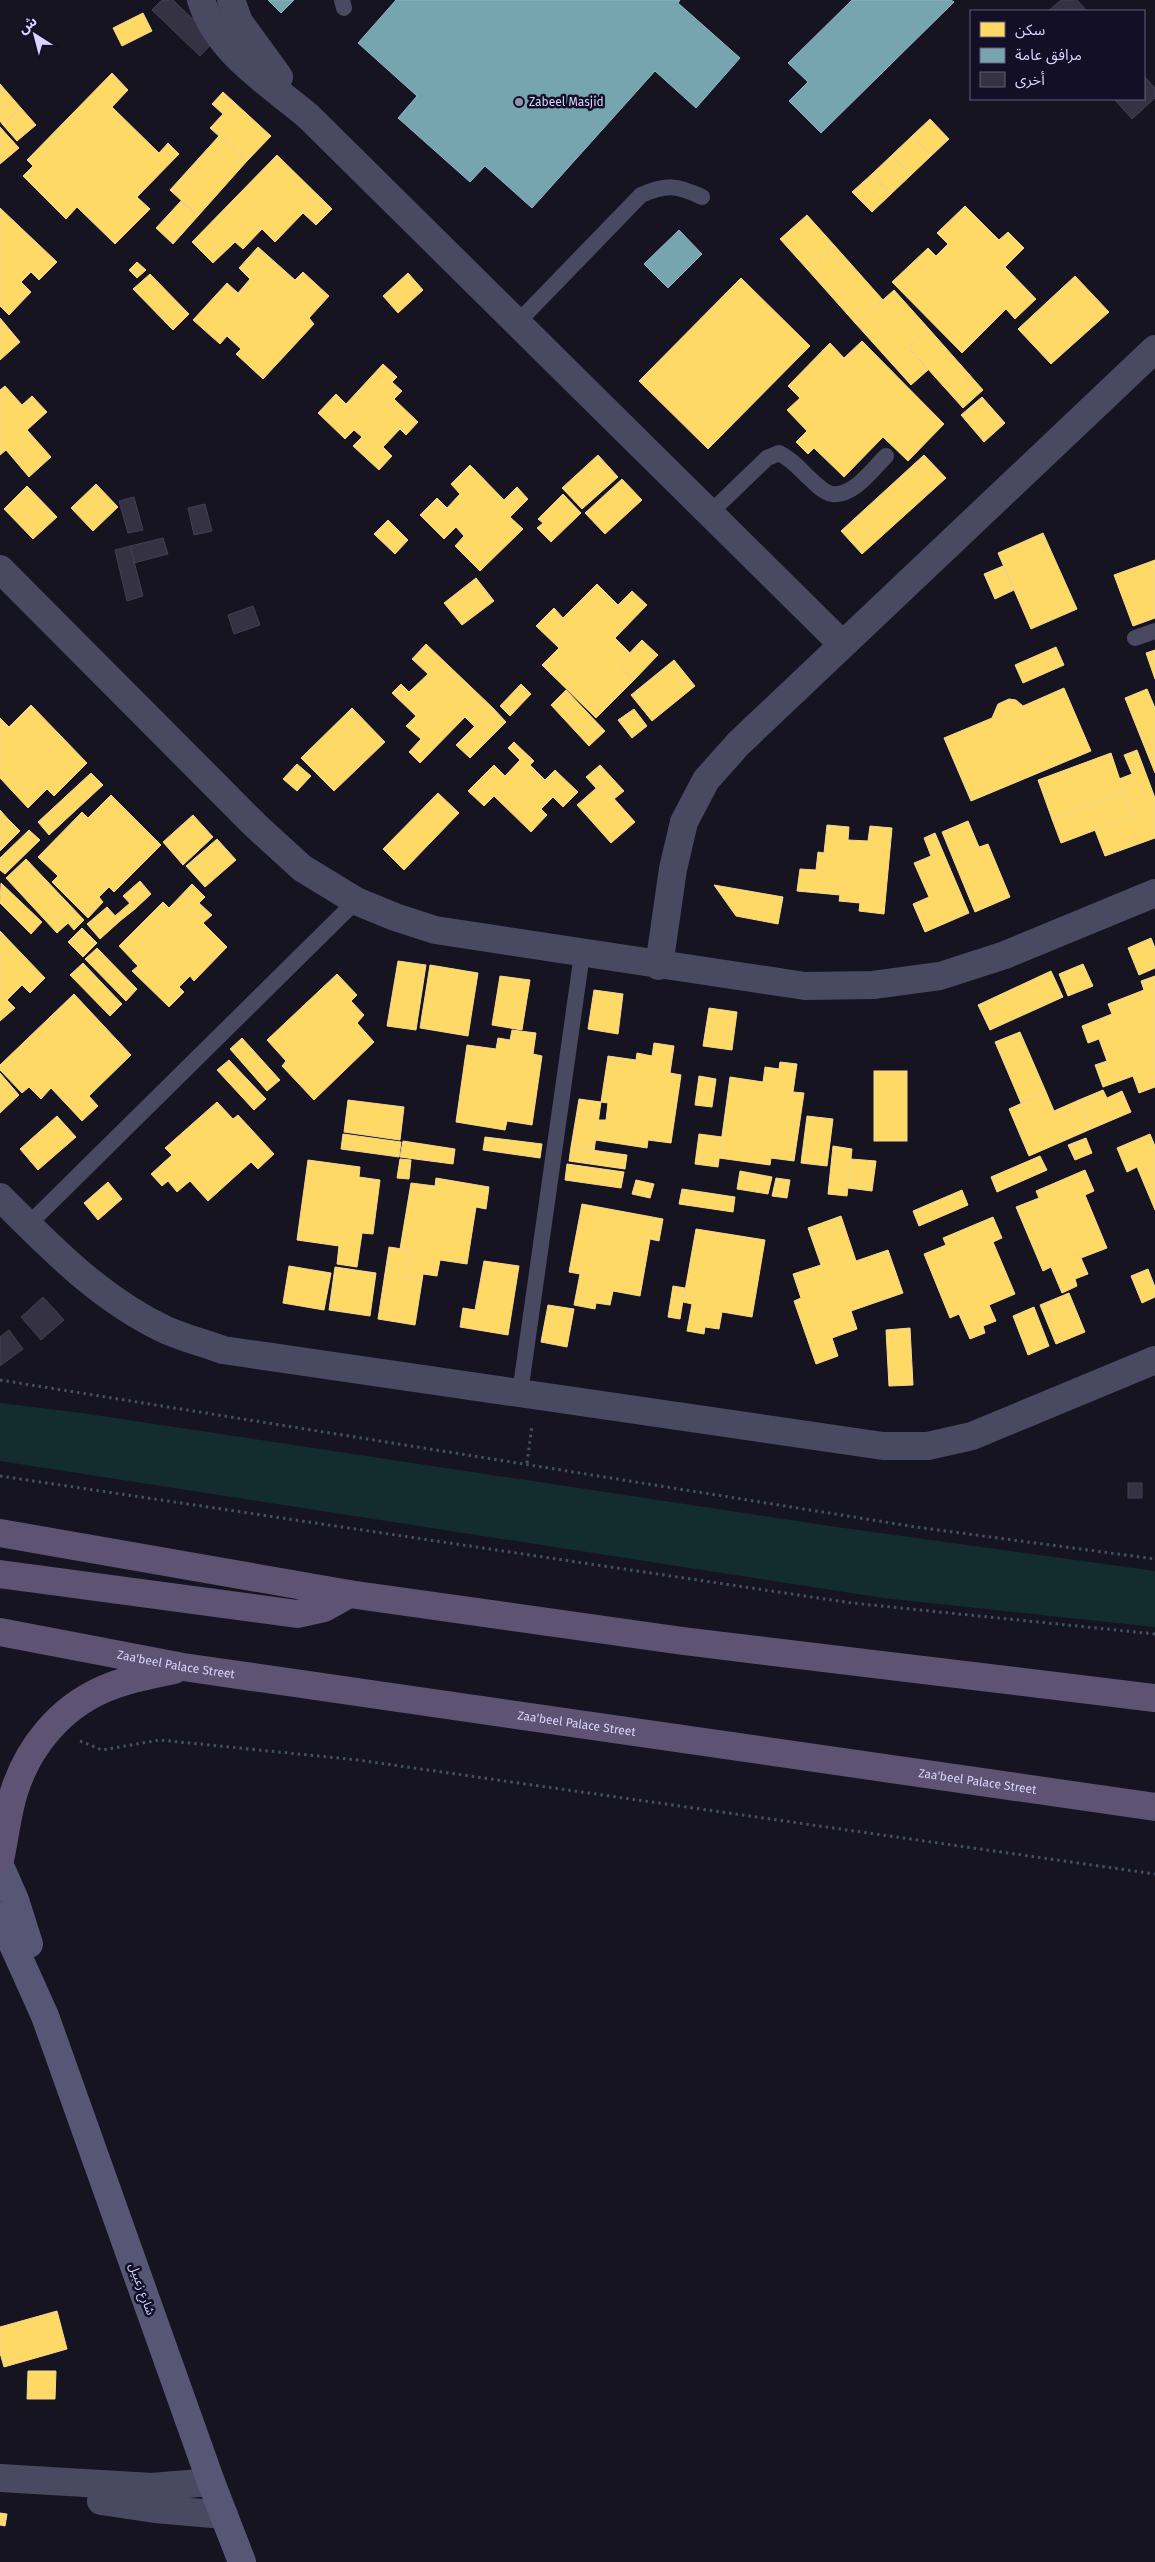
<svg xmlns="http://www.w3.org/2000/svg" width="1155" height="2562" font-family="'Fira Sans','Noto Sans Arabic',sans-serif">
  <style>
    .green { fill: #132c2d }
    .homes { fill: #ffd966; stroke: #f4d894 }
    .public { fill: #76a5af; stroke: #94b3c7 }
    .building { fill: #343243; stroke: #433f54 }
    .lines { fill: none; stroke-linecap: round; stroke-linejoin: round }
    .path { stroke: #44505f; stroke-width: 3; stroke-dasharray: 2.5 4; stroke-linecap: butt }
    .lane { stroke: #4a4962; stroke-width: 16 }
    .street { stroke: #4a4962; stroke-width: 28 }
    .secondary { stroke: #575674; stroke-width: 28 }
    .primary { stroke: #5e5373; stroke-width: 28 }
    .poi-dot { fill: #9591b1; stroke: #130f26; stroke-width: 2 }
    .labels { text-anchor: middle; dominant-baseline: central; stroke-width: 5; stroke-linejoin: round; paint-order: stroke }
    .poi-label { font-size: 12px; fill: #d9d4ff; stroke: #130f26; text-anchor: start }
    .street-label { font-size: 12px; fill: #d9d4ff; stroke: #130f26 }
  </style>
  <rect width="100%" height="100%" fill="#161421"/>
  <path class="green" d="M0 1403 82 1413 837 1527 1155 1571V1627L883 1598 0 1461Z"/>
  <g class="homes">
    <path d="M143 13 152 31 122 46 113 28Z"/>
    <path d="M112 73 128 90 112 107 159 153 168 143 179 154 137 197 150 209 115 244 77 207 66 219 23 176 33 166 27 160Z"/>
    <path d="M0 84 21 108 3 125 0 121Z"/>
    <path d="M223 92 271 136 247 161 210 128 223 114 212 104Z"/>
    <path d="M21 108 36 125 17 141 3 125Z"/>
    <path d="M930 119 949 139 931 156 912 136Z"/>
    <path d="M0 127 19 148 0 164Z"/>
    <path d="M219 136 247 161 198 216 170 190Z"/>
    <path d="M912 136 931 156 911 175 892 155Z"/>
    <path d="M277 155 332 209 316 225 303 213 275 242 262 229 243 249 235 242 213 263 192 242Z"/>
    <path d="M892 155 911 175 891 194 872 174Z"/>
    <path d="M872 174 891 194 872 212 852 192Z"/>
    <path d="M181 201 198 216 173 244 156 228Z"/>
    <path d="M965 206 999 240 1008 232 1024 248 1005 267 1036 299 1015 319 1006 309 962 353 892 282 928 248 936 256 948 244 937 233Z"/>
    <path d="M0 208 57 262 39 280 31 272 21 282 31 292 9 315 0 306Z"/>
    <path d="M807 215 834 245 807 269 780 239Z"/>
    <path d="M834 245 883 300 856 324 807 269Z"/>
    <path d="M258 247 295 280 303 272 329 296 309 318 314 324 263 379 236 354 241 349 227 336 220 344 193 320 227 283 238 293 250 279 239 268Z"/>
    <path d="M137 262 146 270 137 278 129 270Z"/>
    <path d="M408 273 423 290 398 313 383 296Z"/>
    <path d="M150 274 189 314 173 330 133 289Z"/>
    <path d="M1075 276 1109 312 1051 364 1018 329Z"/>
    <path d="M741 278 810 346 708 449 639 381Z"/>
    <path d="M894 290 929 329 908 347 928 370 911 385 856 324Z"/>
    <path d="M0 318 20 342 0 360Z"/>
    <path d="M929 329 983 390 963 408 908 347Z"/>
    <path d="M862 341 944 424 908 461 883 437 844 477 814 448 808 454 796 442 807 431 787 410 800 398 788 386 830 343 844 358Z"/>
    <path d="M383 364 397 377 392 382 402 391 394 399 418 422 406 435 400 429 383 447 392 456 379 470 353 446 362 437 354 430 345 439 318 413 336 394 346 404Z"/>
    <path d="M5 386 22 405 32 396 47 412 27 430 51 457 29 477 6 450 0 455V390Z"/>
    <path d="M982 397 1005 423 984 442 961 415Z"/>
    <path d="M598 455 618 477 582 509 562 488Z"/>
    <path d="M924 455 946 478 862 554 841 531Z"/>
    <path d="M470 465 504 500 517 487 528 499 510 517 523 529 480 571 455 546 464 536 456 527 444 539 420 515 437 498 447 508 460 494 451 484Z"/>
    <path d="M622 479 642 500 605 534 585 513Z"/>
    <path d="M96 484 118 507 93 531 71 508Z"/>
    <path d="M27 486 57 517 33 539 4 509Z"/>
    <path d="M563 494 581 513 551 542 537 528 543 523 538 519Z"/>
    <path d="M388 520 408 540 395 554 374 534Z"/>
    <path d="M1043 533 1077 609 1031 629 998 553Z"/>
    <path d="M1155 560V618L1133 626 1114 575Z"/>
    <path d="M1003 566 1014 590 995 599 984 574Z"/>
    <path d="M476 578 494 601 462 625 444 603Z"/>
    <path d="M597 584 618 605 632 591 647 605 615 638 630 653 618 665 634 680 596 718 542 665 559 648 536 626 554 608 563 618Z"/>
    <path d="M642 640 658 655 634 680 618 665Z"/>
    <path d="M426 644 493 708 475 727 465 717 420 763 409 752 421 739 406 726 416 716 392 693 401 684 409 692 428 674 412 659Z"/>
    <path d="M1056 647 1064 665 1023 683 1015 665Z"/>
    <path d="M1155 650V679L1146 653Z"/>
    <path d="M674 660 695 686 652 721 631 695Z"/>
    <path d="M521 684 531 694 510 716 500 706Z"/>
    <path d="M1064 688 1091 751 971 801 944 738 992 718 998 704 1009 699 1016 700 1023 706Z"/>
    <path d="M1147 689 1155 708V773L1125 698Z"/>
    <path d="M566 690 605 731 589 746 551 705Z"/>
    <path d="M31 705 87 763 54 796 47 789 28 808 0 778V718L9 727Z"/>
    <path d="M352 708 385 742 334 791 301 758Z"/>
    <path d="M493 708 506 722 470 758 456 745Z"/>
    <path d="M634 709 647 726 632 738 618 720Z"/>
    <path d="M514 742 534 761 530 765 545 780 555 770 578 792 563 807 553 797 541 809 547 815 531 832 494 796 484 806 468 791 494 765 505 776 520 760 508 748Z"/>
    <path d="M1137 750 1155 798V838L1105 856 1095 830 1133 816 1119 779 1132 774 1124 755Z"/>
    <path d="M1111 753 1124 792 1052 819 1038 780Z"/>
    <path d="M297 764 311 776 297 791 283 779Z"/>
    <path d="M600 765 624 791 614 799 601 784 596 788 586 777Z"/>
    <path d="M91 773 103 785 49 835 38 822Z"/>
    <path d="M601 784 635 822 611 843 577 805Z"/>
    <path d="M1124 792 1133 816 1061 843 1052 819Z"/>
    <path d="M438 793 459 813 404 870 383 849Z"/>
    <path d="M111 795 161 845 114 892 109 887 99 897 103 902 88 918 52 882 58 876 38 857 82 812 88 818Z"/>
    <path d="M0 810 8 819 0 827Z"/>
    <path d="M193 815 213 837 183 865 163 842Z"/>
    <path d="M8 819 20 831 0 851V827Z"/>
    <path d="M968 821 979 847 988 844 1010 897 975 912 942 832Z"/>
    <path d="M827 825 849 827 848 840 868 841 870 826 892 828 884 914 859 911 860 903 839 901 840 895 797 891 800 869 816 870 818 852 824 853Z"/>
    <path d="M29 830 40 840 5 874 0 870V858Z"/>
    <path d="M935 833 969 913 925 932 913 904 929 897 914 863 931 856 924 838Z"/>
    <path d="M217 839 236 860 205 887 186 866Z"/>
    <path d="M26 859 84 920 74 930 68 923 57 933 6 878Z"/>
    <path d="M140 881 151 894 135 909 123 896Z"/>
    <path d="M1 883 42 922 31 934 0 903Z"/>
    <path d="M192 884 205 897 199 903 212 915 203 923 227 947 194 981 190 976 179 987 184 992 169 1007 132 971 138 966 119 946 163 902 169 908Z"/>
    <path d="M714 885 783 897 778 924 736 916Z"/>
    <path d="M130 903 135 909 120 921 115 916Z"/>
    <path d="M107 907 120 921 100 939 87 924Z"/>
    <path d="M82 928 97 943 83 957 68 942Z"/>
    <path d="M0 931 45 978 30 993 22 985 7 1000 15 1008 0 1021Z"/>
    <path d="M1151 938 1155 948V968L1139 975 1128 948Z"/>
    <path d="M97 948 137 989 126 1001 85 959Z"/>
    <path d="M398 961 426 965 416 1030 387 1026Z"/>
    <path d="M83 963 122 1004 110 1016 70 975Z"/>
    <path d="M1083 964 1093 986 1068 996 1059 974Z"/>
    <path d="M430 965 478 973 468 1036 420 1028Z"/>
    <path d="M1051 971 1063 997 990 1030 978 1005Z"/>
    <path d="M337 974 357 995 351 1001 364 1015 357 1023 374 1042 314 1100 282 1066 286 1061 267 1040Z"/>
    <path d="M500 976 530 980 522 1030 492 1025Z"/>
    <path d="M1155 976V1087L1139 1093 1133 1076 1103 1087 1095 1065 1107 1061 1099 1039 1088 1043 1082 1026 1112 1014 1108 1004 1144 990 1141 981Z"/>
    <path d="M594 990 623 994 618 1034 588 1029Z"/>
    <path d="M74 994 131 1055 89 1096 98 1106 82 1121 51 1088 41 1099 29 1087 22 1093 0 1070V1065Z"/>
    <path d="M709 1008 737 1012 732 1050 703 1046Z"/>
    <path d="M512 1030 536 1033 533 1054 542 1056 532 1125 507 1121 505 1130 456 1122 467 1045 496 1049 498 1038 510 1040Z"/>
    <path d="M1020 1032 1046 1092 1021 1103 995 1042Z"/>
    <path d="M242 1038 280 1080 267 1091 230 1049Z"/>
    <path d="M654 1043 674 1046 670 1073 681 1075 671 1143 648 1140 647 1148 595 1140 598 1120H606L608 1103 601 1102 608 1056 636 1060 637 1053 652 1056Z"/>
    <path d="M229 1060 266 1099 254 1110 217 1070Z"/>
    <path d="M780 1062 797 1064 793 1092 804 1093 794 1161 771 1158 770 1165 719 1158 730 1077 763 1082 765 1067 779 1069Z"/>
    <rect x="874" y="1071" width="33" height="70"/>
    <path d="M0 1073 19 1095 0 1113Z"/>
    <path d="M699 1076 716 1079 712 1107 695 1105Z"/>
    <path d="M1103 1090 1107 1098 1122 1091 1131 1112 1091 1129 1079 1100Z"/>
    <path d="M1046 1092 1054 1111 1079 1100 1091 1129 1029 1156 1009 1109Z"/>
    <path d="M579 1099 601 1102 594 1151 571 1147Z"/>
    <path d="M348 1100 404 1107 400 1140 344 1132Z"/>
    <path d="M217 1102 233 1119 238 1115 274 1154 258 1169 251 1162 208 1201 190 1181 177 1192 168 1181 162 1186 151 1174 172 1155 165 1148Z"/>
    <path d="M57 1116 76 1137 38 1170 20 1149Z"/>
    <path d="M807 1116 833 1119 827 1166 801 1163Z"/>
    <path d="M343 1134 401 1142 399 1157 341 1149Z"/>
    <path d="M699 1134 722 1137 718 1167 695 1164Z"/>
    <path d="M1150 1134 1155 1146V1210L1137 1167 1127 1172 1117 1148Z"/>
    <path d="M485 1137 542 1144 540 1158 483 1150Z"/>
    <path d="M1086 1138 1092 1153 1075 1160 1068 1145Z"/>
    <path d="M403 1141 455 1149 453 1164 400 1157Z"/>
    <path d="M833 1146 852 1149 847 1196 828 1194Z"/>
    <path d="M571 1147 627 1155 625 1169 569 1161Z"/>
    <path d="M1040 1156 1047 1170 997 1192 991 1177Z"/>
    <path d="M400 1159 411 1160 409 1179 397 1178Z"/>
    <path d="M851 1159 876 1161 872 1191 848 1188Z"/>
    <path d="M308 1160 360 1167 359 1177 380 1180 373 1234 362 1233 357 1267 337 1264 339 1246 297 1240Z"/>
    <path d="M567 1164 624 1172 621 1188 565 1180Z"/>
    <path d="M1085 1170 1094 1191 1085 1195 1107 1248 1081 1258 1088 1274 1075 1279 1077 1286 1062 1293 1051 1267 1043 1271 1016 1207 1039 1198 1036 1191Z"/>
    <path d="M740 1171 772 1177 768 1194 737 1189Z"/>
    <path d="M436 1178 489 1187 486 1209 476 1207 467 1264 440 1260 437 1276 423 1274 422 1281 405 1279 409 1250 400 1249 411 1183 435 1186Z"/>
    <path d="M776 1178 790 1180 787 1198 772 1196Z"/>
    <path d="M636 1180 654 1184 650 1198 632 1194Z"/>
    <path d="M108 1182 122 1199 98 1220 84 1203Z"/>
    <path d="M682 1189 735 1197 733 1212 679 1204Z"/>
    <path d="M962 1190 968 1205 919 1226 913 1211Z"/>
    <path d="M582 1204 663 1219 659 1241 650 1239 640 1296 613 1291 610 1305 596 1303 595 1309 574 1305 580 1274 569 1272Z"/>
    <path d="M841 1216 856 1261 888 1250 903 1293 851 1311 857 1329 832 1338 838 1356 816 1364 794 1301 801 1298 793 1274 821 1265 808 1228Z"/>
    <path d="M993 1217 1002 1238 993 1242 1015 1294 989 1305 996 1321 983 1326 985 1333 970 1339 959 1314 950 1318 924 1254 946 1245 943 1238Z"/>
    <path d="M696 1229 765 1240 752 1317 722 1312 719 1329 705 1327 704 1334 687 1331 692 1304 683 1302Z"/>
    <path d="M389 1247 409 1250 405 1279 422 1281 415 1325 378 1319Z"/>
    <path d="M484 1261 519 1266 508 1335 460 1327 463 1308 475 1310Z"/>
    <path d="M289 1266 331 1273 324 1310 283 1303Z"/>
    <path d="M335 1267 376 1273 370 1316 329 1310Z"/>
    <path d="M1148 1269 1155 1287V1297L1142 1303 1131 1276Z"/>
    <path d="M673 1286 685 1288 680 1319 668 1317Z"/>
    <path d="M1069 1293 1085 1332 1056 1344 1040 1305Z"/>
    <path d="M548 1305 574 1309 567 1347 541 1342Z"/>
    <path d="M1034 1307 1049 1346 1028 1355 1013 1316Z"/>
    <path d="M910 1328 913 1385 889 1386 886 1330Z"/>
    <path d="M57 2311 67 2349 4 2367 0 2353V2327Z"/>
    <path d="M28 2371H56L55 2399H27Z"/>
    <path d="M0 2513 7 2514 5 2526 0 2525Z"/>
  </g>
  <g class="public">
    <path d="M268 0H294L281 13Z"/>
    <path d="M396 0H680L678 3 740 58 696 108 655 71 532 208 485 166 470 182 398 118 417 96 358 43Z"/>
    <path d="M852 0H951L954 2 821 133 789 101 808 82 788 63Z"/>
    <path d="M679 230 702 254 668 288 644 264Z"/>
  </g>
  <g class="building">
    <path d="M162 0H173L215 40 200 56 152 10Z"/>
    <path d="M1061 0H1077L1087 11H1048Z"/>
    <path d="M1144 76 1155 88V98L1132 119 1114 99H1144Z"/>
    <path d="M134 497 143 530 128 533 119 501Z"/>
    <path d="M205 504 212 531 194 535 188 508Z"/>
    <path d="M163 538 168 554 134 563 130 546Z"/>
    <path d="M130 546 143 596 127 601 115 550Z"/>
    <path d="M253 606 260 625 234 634 228 615Z"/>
    <path d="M43 1297 64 1320 41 1340 21 1317Z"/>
    <path d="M9 1330 23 1349 0 1366V1337Z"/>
    <rect x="1128" y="1483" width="14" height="15"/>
  </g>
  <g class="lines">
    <g class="path">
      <path d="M0 1380 916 1527 1155 1559"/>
      <path d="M527 1463 532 1425"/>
      <path d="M0 1476 852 1603 1155 1634"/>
      <path d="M80 1741 102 1750 160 1740 358 1760 1155 1874"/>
    </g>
    <g class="lane">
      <path d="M342 0 344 8"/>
      <path d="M518 322 641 195C667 184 677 185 702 197"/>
      <path d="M710 513 767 458 779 453C791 459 798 467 807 476 814 482 822 492 832 494 853 497 873 469 886 456"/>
      <path d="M1135 638 1155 631"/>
      <path d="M28 1225 356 901"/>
      <path d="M520 1393 582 954"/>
    </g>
    <g class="street">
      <path d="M201 0C217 52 269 83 308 116L842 644"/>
      <path d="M231 0 239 22 279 77"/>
      <path d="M0 569 255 825 302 868 356 901 395 917 435 930 805 986 873 985 940 976 1005 955 1155 893"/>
      <path d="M659 966 673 869 684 822 706 780 738 744 1155 349"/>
      <path d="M0 1197C50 1247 100 1299 166 1330 184 1338 204 1343 223 1350L883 1446H928L972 1436 1155 1360"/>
      <path d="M0 2478 152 2487 211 2482"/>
      <path d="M101 2501 155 2509 224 2515"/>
    </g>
    <g class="secondary">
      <path d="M0 1866 15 1900 29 1944"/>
      <path d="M0 1916 45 2016 211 2482 242 2562"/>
    </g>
    <g class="primary">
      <path d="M0 1533 349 1594 683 1641 1155 1698"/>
      <path d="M0 1574 297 1614 324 1608 349 1594"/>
      <path id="s1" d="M0 1632 183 1667 1155 1807"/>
      <path d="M0 1860C5 1838 7 1814 14 1792 28 1747 60 1708 104 1689 126 1679 151 1675 174 1670"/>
    </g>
  </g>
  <circle class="poi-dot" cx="519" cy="102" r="5"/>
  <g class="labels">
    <g class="poi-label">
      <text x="529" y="102">Zabeel Masjid</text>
    </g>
    <g class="street-label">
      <text stroke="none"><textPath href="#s1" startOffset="179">Zaa'beel Palace Street</textPath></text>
      <text stroke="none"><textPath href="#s1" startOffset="584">Zaa'beel Palace Street</textPath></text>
      <text stroke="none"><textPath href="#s1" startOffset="989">Zaa'beel Palace Street</textPath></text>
      <text transform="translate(142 2289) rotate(70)">شارع زعبيل</text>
    </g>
  </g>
  <rect x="970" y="10" width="175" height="90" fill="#130f26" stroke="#625e7d"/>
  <rect x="980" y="22" width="25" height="15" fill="#ffd966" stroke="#625e7d"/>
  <text x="1015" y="35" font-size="15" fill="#d9d4ff">سكن</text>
  <rect x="980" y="48" width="25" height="15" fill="#76a5af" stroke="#625e7d"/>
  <text x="1015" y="60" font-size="15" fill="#d9d4ff">مرافق عامة</text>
  <rect x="980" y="72" width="25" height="15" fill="#343243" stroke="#625e7d"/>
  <text x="1015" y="85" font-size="15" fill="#d9d4ff">أخرى</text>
  <g transform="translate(35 35) rotate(324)" stroke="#130f26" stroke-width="4" paint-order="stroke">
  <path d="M0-4L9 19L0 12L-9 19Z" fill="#d9d4ff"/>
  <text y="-8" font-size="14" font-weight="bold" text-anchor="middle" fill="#d9d4ff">ش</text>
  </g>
</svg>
